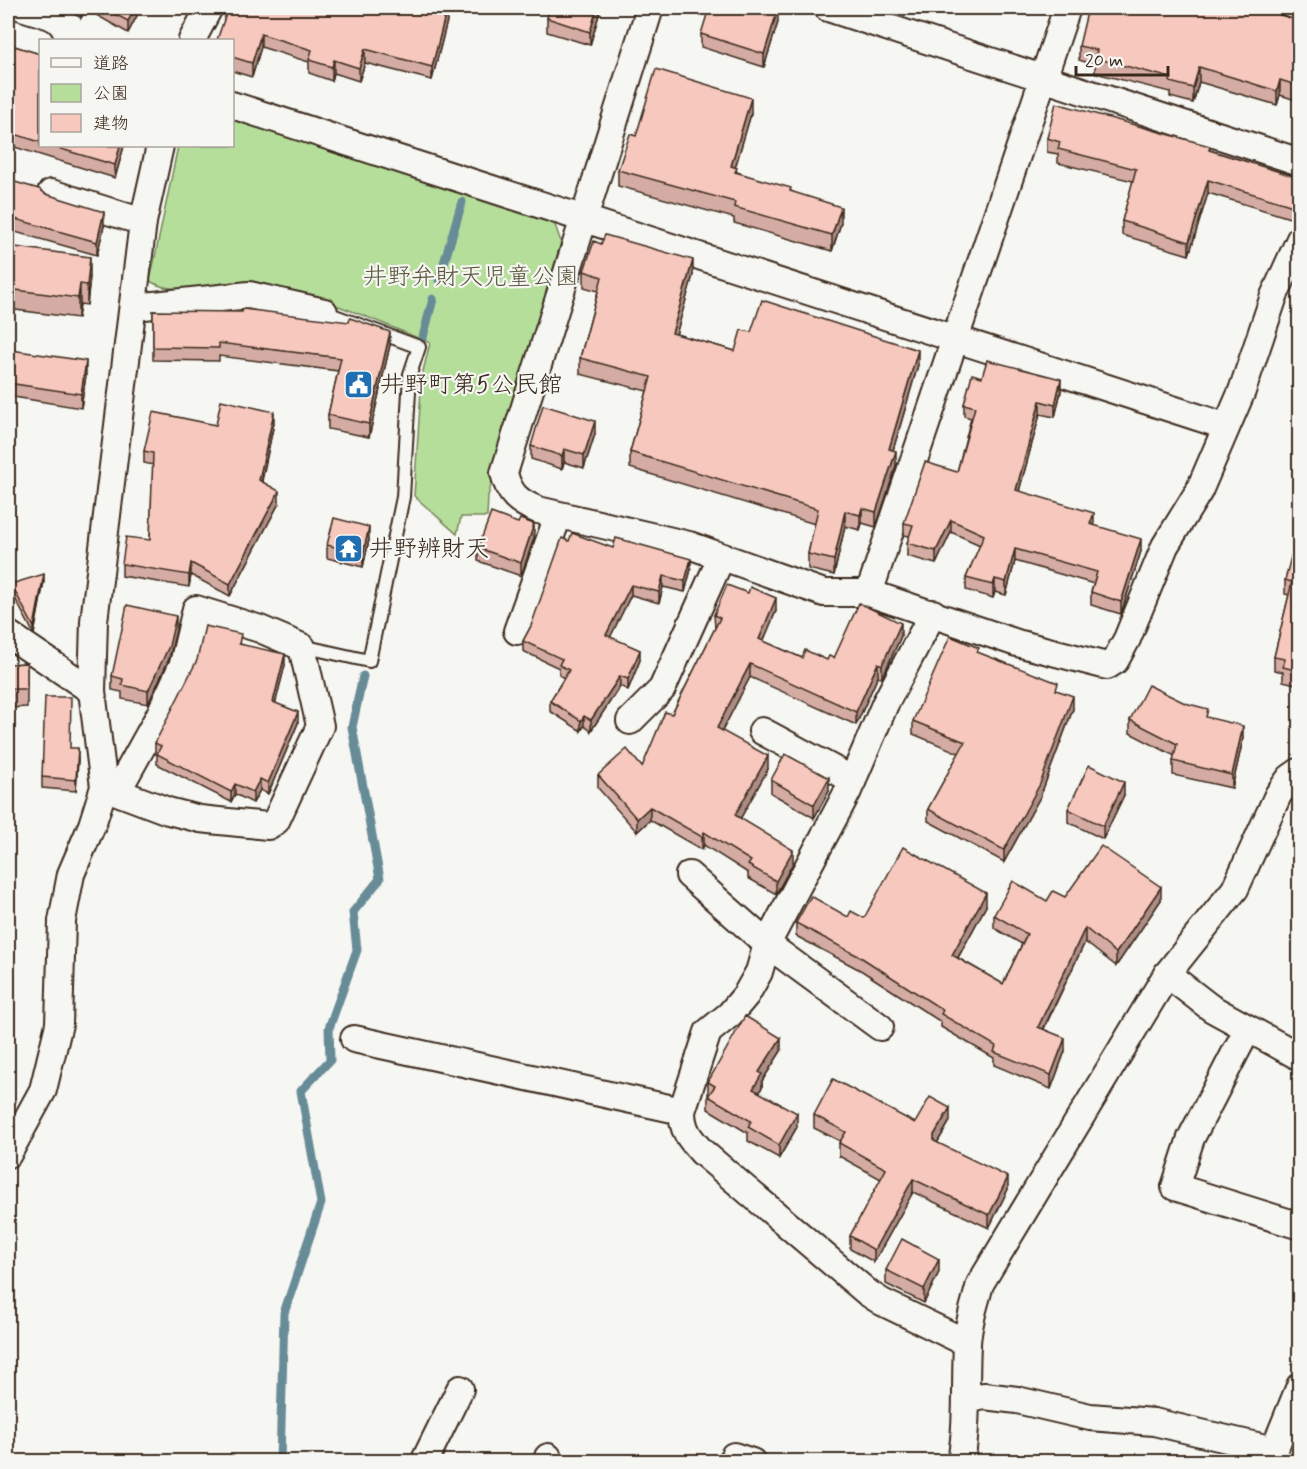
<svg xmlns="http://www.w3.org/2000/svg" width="1307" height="1469" font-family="Mynerve,'Klee One',sans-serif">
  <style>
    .green { fill: #b5de9b; stroke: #78845c; stroke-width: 1.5 }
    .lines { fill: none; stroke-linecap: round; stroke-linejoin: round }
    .stream { stroke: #688c97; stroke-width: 9 }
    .lane-casing { stroke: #3b2a1e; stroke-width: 16 }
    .street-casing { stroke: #3b2a1e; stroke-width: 30 }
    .lane { stroke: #f6f6f2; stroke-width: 12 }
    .street { stroke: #f6f6f2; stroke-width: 26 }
    .wall { fill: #d4aca3; stroke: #3b2a1e; stroke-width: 1.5 }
    .shaded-wall { fill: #ad8c84; stroke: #3b2a1e; stroke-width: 1.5 }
    .building { fill: #f7c8bd; stroke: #3b2a1e; stroke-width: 1.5 }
    .labels { text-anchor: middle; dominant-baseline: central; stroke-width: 4.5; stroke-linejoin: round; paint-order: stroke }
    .park-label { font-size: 24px; fill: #5a573d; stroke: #f6f6f2 }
    .poi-label { font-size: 24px; fill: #3b2a1e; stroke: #f6f6f2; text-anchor: start }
  </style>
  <rect width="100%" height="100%" fill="#f6f6f2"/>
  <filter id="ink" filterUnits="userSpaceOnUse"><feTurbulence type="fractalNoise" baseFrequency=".0167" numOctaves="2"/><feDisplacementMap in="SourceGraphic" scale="12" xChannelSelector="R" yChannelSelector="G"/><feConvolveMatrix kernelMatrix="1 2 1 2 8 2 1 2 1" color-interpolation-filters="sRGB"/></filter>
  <g filter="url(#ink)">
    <path class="green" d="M233 119 554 222 561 242 488 496 487 517H461L457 534 414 496 422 375 430 343C372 319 315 293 253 283 220 277 179 300 150 281L178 146H232Z"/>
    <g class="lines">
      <g class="stream">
        <path d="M439 280 462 202"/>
        <path d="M423 337 433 299"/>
        <path d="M280 1462 284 1313 321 1203 301 1091 330 1060 329 1028 357 950 353 912 380 879 352 727 363 676"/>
      </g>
      <defs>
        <path id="lane" d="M302 646 369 661 403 497 410 374 419 347 324 312"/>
        <g id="street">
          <path d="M650 8 504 473C509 494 518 502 538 510L689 545 824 593H869L1017 643 1107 666 1115 661 1127 639 1165 546 1199 491 1242 391 1274 296 1300 239"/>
          <path d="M828 8 1300 162"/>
          <path d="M8 32 40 42"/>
          <path d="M192 40 209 8"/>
          <path d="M232 105 1225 426"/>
          <path d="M51 193 143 222"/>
          <path d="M135 307 249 295 324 312"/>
          <path d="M869 593 1067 8"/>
          <path d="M933 613 885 704 848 791 767 944 759 972 746 995 730 1014 708 1032 682 1111C682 1130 690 1139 702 1152L868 1293 882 1302 967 1343"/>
          <path d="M517 631 558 516"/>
          <path d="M8 634 92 691"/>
          <path d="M630 721 662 689 721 558"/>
          <path d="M762 731 853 780"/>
          <path d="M104 787 168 811 200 819 268 826 276 821 320 726 302 647 260 629 196 609 183 664 159 716 118 790"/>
          <path d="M689 875 767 944 880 1027"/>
          <path d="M1167 974 1211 1008 1300 1057"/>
          <path d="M1247 1030 1191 1138 1175 1187 1300 1226"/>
          <path d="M354 1039 682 1111"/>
          <path d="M8 1154 43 1090 59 1024 62 921 71 874 92 825 104 787 92 691 94 621 143 222 160 146"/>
          <path d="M967 1400 984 1396 1017 1400 1090 1417 1154 1422 1274 1450 1300 1386"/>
          <path d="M734 1456 752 1462"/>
          <path d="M424 1462 460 1389"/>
          <path d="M547 1462 548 1457"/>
          <path d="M961 1462C968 1422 965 1383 967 1344 968 1323 975 1304 980 1284L1167 974 1235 889 1278 795 1290 778 1300 771"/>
        </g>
      </defs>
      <use href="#lane" class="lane-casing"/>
      <use href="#street" class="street-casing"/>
      <use href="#lane" class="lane"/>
      <use href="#street" class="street"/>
    </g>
    <g class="wall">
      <path d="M64 8H141L128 33 86 9 81 18Z"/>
      <path d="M448 8V17L432 80 365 63 359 81 334 73 332 81 309 73V62L261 47 252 77 232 71V40H217Z"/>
      <path d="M550 8H601L590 45 547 32V18Z"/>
      <path d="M1194 11 1273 13 1299 21V101L1280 95 1277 105 1199 82 1193 103 1170 97V92L1095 73V65L1079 60V46Z"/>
      <path d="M778 22 764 67 701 47V34Z"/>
      <path d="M8 44 40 54V146H124L115 178 8 145Z"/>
      <path d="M751 114 735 167 737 172 791 191 841 223 832 251 734 223V218L618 186V170L636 136Z"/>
      <path d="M1047 138 1210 150 1299 178 1293 219 1208 193 1189 255 1122 235V221L1133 181 1058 163V154L1047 152Z"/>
      <path d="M8 180 46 194 104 226 97 255 8 230Z"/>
      <path d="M8 246 90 276 87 305 80 304 78 318 8 309Z"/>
      <path d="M584 271 693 275 676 334 735 351 751 332 918 365 893 450 896 466 876 527 862 523 860 530 845 526 834 575 808 569V554L815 524 630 468V452L647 391 580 374V358L598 291 584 287Z"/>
      <path d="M153 311 390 345 369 437 328 429V415L338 371 219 356V361L153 360Z"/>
      <path d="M8 356 86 375 81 408 8 396Z"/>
      <path d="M1061 391 1055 417 1040 414 1019 491 1094 525 1141 551 1121 614 1091 605V592L1094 584 1015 561 1006 595 995 592 993 598 966 590V578L980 545 951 532 936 564 907 556V543L910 536 904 535V523L957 472 971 418 964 416V404Z"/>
      <path d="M274 423 262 481 279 503 230 596 191 575 189 587 122 576V564L150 540 153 465 144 463V451L216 425Z"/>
      <path d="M595 434 584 468 564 462 562 469 531 459V446Z"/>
      <path d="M534 538 521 576 478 561V548Z"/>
      <path d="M369 540 363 567 327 558V545Z"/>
      <path d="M569 541 691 569 685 592 663 587 659 603 631 595 610 637 640 660 628 690 620 686 591 731 584 726 581 731 550 711V701L564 678 559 675V668L523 651V641L531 626Z"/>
      <path d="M1299 550V685L1283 681V672L1274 670V657L1289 595 1285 594V580Z"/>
      <path d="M44 581 34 634 11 591V584Z"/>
      <path d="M776 611 763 641 802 658 827 660 901 636 882 678 878 676 856 725 750 677 722 731 768 769 740 819 793 863 776 894 748 878V873L704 845 702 850 650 820 637 832 598 788V775L642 767 672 714 715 628 714 615Z"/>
      <path d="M176 630 169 659 148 704 122 699V692L112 690V676Z"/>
      <path d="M241 644 285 665 275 703 298 723 268 794 260 790 253 803 235 794 231 802 157 764V754H155V743Z"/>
      <path d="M979 653 1058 691 1073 709 1040 797 1004 862 928 821V809L959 753 913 734V721Z"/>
      <path d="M27 663V707L8 708V664Z"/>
      <path d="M1208 718 1243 739 1232 788 1173 775V761L1175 756 1130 733V720Z"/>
      <path d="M70 748 78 759 76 791 42 788V777Z"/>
      <path d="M771 780 829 791 814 818 771 793Z"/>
      <path d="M1124 795 1103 839 1068 822V809Z"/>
      <path d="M1065 897 1161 900 1116 966 1085 942 1044 1029 1065 1051 1051 1089 994 1065V1058L941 1027V1022L862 971 796 936V923L848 917 864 918 986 906 958 958 1003 984 1022 944 994 928V915Z"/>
      <path d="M781 1051 762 1081V1087L759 1093 797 1127 779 1158 748 1141V1133L708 1109V1082Z"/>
      <path d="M814 1115 915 1123 950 1121 937 1143 1008 1189 989 1228 913 1192 874 1262 850 1249V1236L881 1179 839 1156V1143L840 1141 814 1128Z"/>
      <path d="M886 1270 939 1272 924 1303 886 1284Z"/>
    </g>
    <g class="shaded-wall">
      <path d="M81 8H86V9L81 18Z"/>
      <path d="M135 8H141L128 33V21Z"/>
      <path d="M447 8H448V17L432 80V67Z"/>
      <path d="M597 8H601L590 45V32Z"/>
      <path d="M778 9V22L764 67V54Z"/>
      <path d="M261 34V47L252 77V63Z"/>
      <path d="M365 49V63L359 81V68Z"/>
      <path d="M334 60V73L332 81V67Z"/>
      <path d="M1199 67V82L1193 103V88Z"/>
      <path d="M1280 80V95L1277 105V91Z"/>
      <path d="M751 98V114L731 182V166Z"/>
      <path d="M120 146H124L115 178V165Z"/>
      <path d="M1208 180V193L1189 255V242Z"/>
      <path d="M1299 185V198L1293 219V206Z"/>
      <path d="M841 207V223L832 251V235Z"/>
      <path d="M104 212V226L97 255V242Z"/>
      <path d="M90 257V276L87 305V285Z"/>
      <path d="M693 260V275L672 349V333Z"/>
      <path d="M80 284V304L78 318V298Z"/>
      <path d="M390 332V345L369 437V424Z"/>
      <path d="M918 350V365L889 464V449Z"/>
      <path d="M86 361V375L81 408V394Z"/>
      <path d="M1061 379V391L1055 417V405Z"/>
      <path d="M1040 401V414L1016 502V490Z"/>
      <path d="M274 412V423L259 492V480Z"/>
      <path d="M595 421V434L584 468V455Z"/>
      <path d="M564 449V462L562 469V456Z"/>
      <path d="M896 451V466L876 527V512Z"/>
      <path d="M279 491V503L230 596V584Z"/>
      <path d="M862 508V523L860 530V515Z"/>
      <path d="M845 511V526L834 575V560Z"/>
      <path d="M1094 513V526L1090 524Z"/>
      <path d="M951 520V532L936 564V551Z"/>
      <path d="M534 524V538L521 576V563Z"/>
      <path d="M369 527V540L363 567V554Z"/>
      <path d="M1141 539V551L1121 614V602Z"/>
      <path d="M1015 549V561L1006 595V582Z"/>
      <path d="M691 559V569L685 592V581Z"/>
      <path d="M191 563V575L189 587V575Z"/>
      <path d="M44 574V581L34 634V627Z"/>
      <path d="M663 576V587L659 603V592Z"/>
      <path d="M995 579V592L993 598V585Z"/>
      <path d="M631 585V595L606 646V635Z"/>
      <path d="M776 598V611L759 652V639Z"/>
      <path d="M176 616V630L169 659 148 704V691Z"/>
      <path d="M901 623V636L882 678V665Z"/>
      <path d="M640 650V660L628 690V679Z"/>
      <path d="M285 654V665L273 713V702Z"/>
      <path d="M878 663V676L856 725V712Z"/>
      <path d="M750 664V677L717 741V728Z"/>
      <path d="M620 676V686L591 731V720Z"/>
      <path d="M1073 696V709L1040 797 1004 862V850Z"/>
      <path d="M298 712V723L268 794V783Z"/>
      <path d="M584 716V726L581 731V721Z"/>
      <path d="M1243 726V739L1232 788V775Z"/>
      <path d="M78 748V759L76 791V780Z"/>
      <path d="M768 756V769L735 828V815Z"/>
      <path d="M829 778V791L814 818V805Z"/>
      <path d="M260 779V790L253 803V792Z"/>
      <path d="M1124 782V795L1103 839V826Z"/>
      <path d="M235 784V794L231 802V792Z"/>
      <path d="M650 807V820L637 832V819Z"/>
      <path d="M704 832V845L702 850V837Z"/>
      <path d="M793 850V863L776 894V881Z"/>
      <path d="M1161 887V900L1116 966V953Z"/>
      <path d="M986 893V906L952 968V955Z"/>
      <path d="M1085 928V942L1038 1040V1027Z"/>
      <path d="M781 1038V1051L762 1081V1087L753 1103V1089L759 1072Z"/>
      <path d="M1065 1038V1051L1051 1089V1075Z"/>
      <path d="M950 1108V1121L934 1148V1154V1135Z"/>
      <path d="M797 1113V1127L779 1158V1145Z"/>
      <path d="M1008 1177V1189L989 1228V1215Z"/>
      <path d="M913 1179V1192L874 1262V1250Z"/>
      <path d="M939 1259V1272L924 1303V1289Z"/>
    </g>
    <g class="building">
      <path d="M103 8H135L128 21Z"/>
      <path d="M228 8H447L432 67 365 49 359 68 334 60 332 67 309 60 312 50 261 34 252 63 232 57V40H217Z"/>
      <path d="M550 8H597L590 32 547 18Z"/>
      <path d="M709 8H775L778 9 764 54 701 34Z"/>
      <path d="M1088 8H1180L1194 11 1195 8H1271V12L1299 21V86L1280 80 1277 91 1199 67 1193 88 1170 82 1171 78 1095 58 1097 50 1079 46Z"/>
      <path d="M8 44 40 54V142L8 132Z"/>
      <path d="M656 69 751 98 731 166 737 168 735 172 791 188 790 191 841 207 832 235 734 207 735 202 618 170 630 134 636 136Z"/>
      <path d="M1056 103 1210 146 1209 150 1299 178V185L1293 206 1208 180 1189 242 1122 221 1136 169 1058 149 1060 142 1047 138Z"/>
      <path d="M51 146H120L115 165Z"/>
      <path d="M8 180 39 189 46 194 104 212 97 242 8 217Z"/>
      <path d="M605 235 693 260 672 333 735 351 741 330 751 332 762 300 918 350 889 449 896 451 876 512 862 508 860 515 845 511 834 560 808 554 818 509 630 452 651 377 580 358 602 277 584 271 594 241 601 244Z"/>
      <path d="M8 246 90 257 87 285 80 284 78 298 8 289Z"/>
      <path d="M243 309 349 322 350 318 390 332 369 424 328 415 341 358 219 343V348L153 347V311L242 312Z"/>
      <path d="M11 350 86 361 81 394 8 383V356H10Z"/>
      <path d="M987 360 1061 379 1055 405 1040 401 1016 490 1094 513 1090 524 1141 539 1121 602 1091 592 1097 572 1015 549 1006 582 995 579 993 585 966 578 984 535 951 520 936 551 907 543 913 525 904 523 925 462 957 472 975 407 964 404 972 374 982 377Z"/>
      <path d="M221 400 274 412 259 480 279 491 230 584 191 563 189 575 122 564 126 537 150 540 153 453 144 451 153 412 216 425Z"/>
      <path d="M543 405 595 421 584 455 564 449 562 456 531 446Z"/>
      <path d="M491 513 518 523 520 519 534 524 521 563 478 548Z"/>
      <path d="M334 518 369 527 363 554 327 545Z"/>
      <path d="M572 533 613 548 616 538 691 559 685 581 663 576 659 592 631 585 606 635 640 650 628 679 620 676 591 720 584 716 581 721 550 701 569 670 559 665 562 659 523 641 531 626 562 538 569 541Z"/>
      <path d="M1293 549 1299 550V671L1283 667 1285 659 1274 657 1292 582 1285 580Z"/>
      <path d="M44 574 34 627 11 584Z"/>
      <path d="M727 585 748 593 750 587 776 598 759 639 802 658 805 650 827 660 829 656 834 658 859 603 901 623 882 665 878 663 856 712 750 664 717 728 768 756 735 815 793 850 776 881 748 865 751 861 704 832 702 837 650 807 637 819 598 775 627 749 642 767 665 712 672 714 720 618 714 615Z"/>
      <path d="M127 605 176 616 169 646 148 691 122 685 123 679 112 676Z"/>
      <path d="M205 626 241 634 239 644 285 654 273 702 298 712 268 783 260 779 253 792 235 784 231 792 157 754 161 746 155 743 197 660Z"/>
      <path d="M950 636 979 648 977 652 1058 683 1056 690 1073 696 1040 784 1004 850 928 809 965 742 913 721Z"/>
      <path d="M27 663V689H8V664Z"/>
      <path d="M1148 685 1185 703 1208 709 1206 717 1243 726 1232 775 1173 761 1177 744 1130 720Z"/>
      <path d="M45 697H71L70 748H78L76 780 42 777Z"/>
      <path d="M785 754 829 778 814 805 771 780Z"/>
      <path d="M1089 765 1124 782 1103 826 1068 809Z"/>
      <path d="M1101 846 1161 887 1116 953 1085 928 1038 1027 1065 1038 1051 1075 994 1052 996 1046 941 1014 943 1010 862 958 796 923 811 896 848 917 851 911 864 918 903 847 986 893 952 955 1003 984 1027 934 994 915 1013 881 1047 901 1053 891 1065 897Z"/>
      <path d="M745 1016 781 1038 759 1072 762 1074 753 1089 797 1113 779 1145 748 1127 751 1121 708 1096 715 1086 708 1082Z"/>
      <path d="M833 1079 915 1123 930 1097 950 1108 934 1135V1141L1008 1177 989 1215 913 1179 874 1250 850 1236 886 1169 839 1143 846 1132 814 1115Z"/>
      <path d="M902 1239 939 1259 924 1289 886 1270Z"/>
    </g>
  </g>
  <defs>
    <symbol id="civic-square" viewBox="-11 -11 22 22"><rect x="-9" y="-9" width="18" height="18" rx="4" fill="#1f6fb2" stroke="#f6f6f2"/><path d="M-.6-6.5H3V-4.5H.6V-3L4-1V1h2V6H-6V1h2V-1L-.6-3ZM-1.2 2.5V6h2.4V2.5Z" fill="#fff"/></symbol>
    <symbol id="temple-square" viewBox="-11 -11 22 22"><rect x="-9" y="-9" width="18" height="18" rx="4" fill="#1f6fb2" stroke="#f6f6f2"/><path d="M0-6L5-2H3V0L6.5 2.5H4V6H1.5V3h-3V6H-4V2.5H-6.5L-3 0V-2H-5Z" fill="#fff"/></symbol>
  </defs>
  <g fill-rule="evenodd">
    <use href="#civic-square" x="342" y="368" width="33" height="33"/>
    <use href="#temple-square" x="332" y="532" width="33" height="33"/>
  </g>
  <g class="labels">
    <g class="park-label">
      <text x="471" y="277">井野弁財天児童公園</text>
    </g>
    <g class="poi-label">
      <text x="380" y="385">井野町第5公民館</text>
      <text x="369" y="549">井野辨財天</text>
    </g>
  </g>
  <rect width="1307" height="1469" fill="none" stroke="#f6f6f2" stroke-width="30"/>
  <rect x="15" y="15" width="1277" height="1439" fill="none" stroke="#3b2a1e" stroke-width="2" filter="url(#ink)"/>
  <rect x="39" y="39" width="195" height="108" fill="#f6f6f2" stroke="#aba49d" stroke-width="1.5"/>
  <rect x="51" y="58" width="30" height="9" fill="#f6f6f2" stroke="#aba49d" stroke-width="1.5"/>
  <text x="93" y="69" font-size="18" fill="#3b2a1e">道路</text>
  <rect x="51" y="84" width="30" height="18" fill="#b5de9b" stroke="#aba49d" stroke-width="1.5"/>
  <text x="93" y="99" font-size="18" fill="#3b2a1e">公園</text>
  <rect x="51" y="114" width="30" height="18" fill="#f7c8bd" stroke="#aba49d" stroke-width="1.5"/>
  <text x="93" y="129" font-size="18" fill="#3b2a1e">建物</text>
  <path d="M1076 66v9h92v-9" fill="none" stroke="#3b2a1e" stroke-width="3"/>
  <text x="1085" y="66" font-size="18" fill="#3b2a1e" stroke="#f6f6f2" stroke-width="4.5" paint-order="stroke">20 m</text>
</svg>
